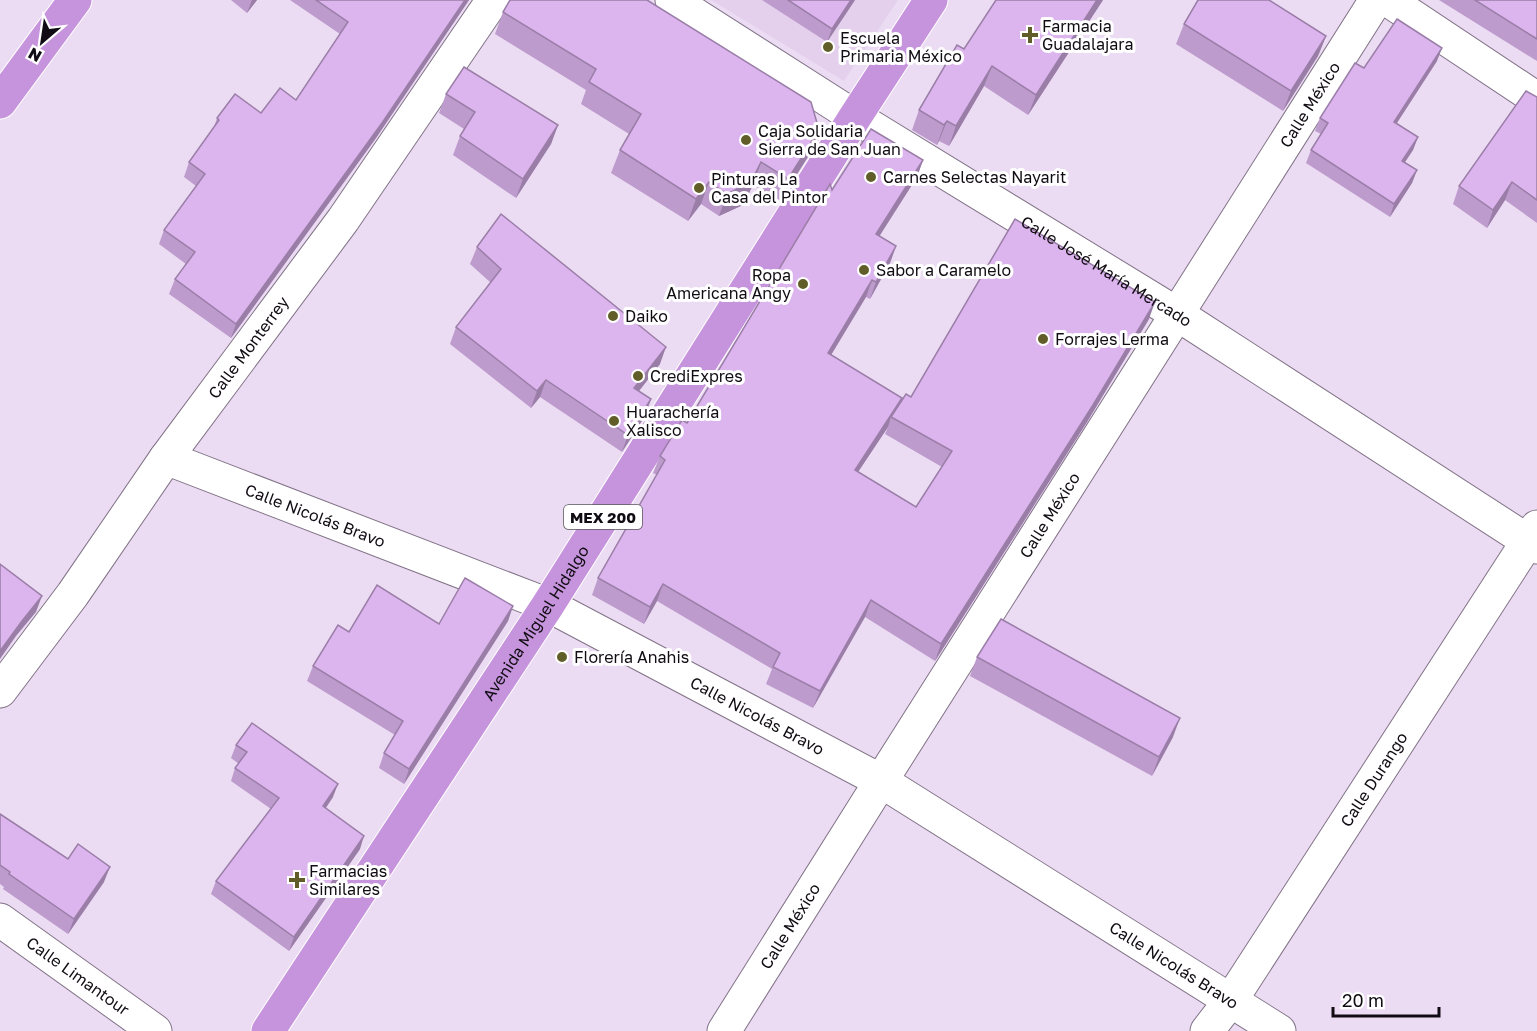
<svg xmlns="http://www.w3.org/2000/svg" width="1537" height="1031" font-family="'Golos Text',sans-serif">
  <style>
    .built { fill: #e4d0ed }
    .lines { fill: none; stroke-linecap: round; stroke-linejoin: round }
    .street-casing { stroke: #817387; stroke-width: 35 }
    .highway-casing { stroke: #fff; stroke-width: 35 }
    .street { stroke: #fff; stroke-width: 33 }
    .highway { stroke: #c694dc; stroke-width: 33 }
    .wall { fill: #bd9bcd; fill-rule: evenodd }
    .shaded-wall { fill: #9a7ea7 }
    .building { fill: #dcb4ee; stroke: #9a7ea7; stroke-width: 1.5 }
    .poi-dot { fill: #605d29; stroke: #fff; stroke-width: 2 }
    .labels { text-anchor: middle; dominant-baseline: central; stroke-width: 6; stroke-linejoin: round; paint-order: stroke }
    .shield { fill: #fff; stroke: #58555a; stroke-width: 1.5 }
    .shield-label { font-size: 15px; font-weight: bold; fill: #110c13 }
    .poi-label { font-size: 16px; fill: #110c13; stroke: #fff; text-anchor: start }
    .street-label { font-size: 16px; fill: #110c13; stroke: #fff }
  </style>
  <rect width="100%" height="100%" fill="#ecdcf3"/>
  <path class="built" d="M711 0H898L844 81Z"/>
  <g class="lines">
    <defs>
      <g id="street">
        <path id="s1" d="M672 0 855 117 1177 314 1537 547"/>
        <path d="M1388 0 1537 99"/>
        <path id="s2" d="M166 458 548 605 881 781 1279 1031"/>
        <path id="s3" d="M0 691 73 594 166 458 343 220 493 0"/>
        <path id="s4" d="M0 920 155 1031"/>
        <path id="s5" d="M724 1031 881 781 1376 0"/>
        <path id="s6" d="M1207 1031 1231 1000 1537 527"/>
      </g>
      <g id="highway">
        <path d="M0 102 75 0"/>
        <path id="s7" d="M268 1031 548 605 855 117 931 0"/>
      </g>
    </defs>
    <use href="#street" class="street-casing"/>
    <use href="#highway" class="highway-casing"/>
    <use href="#street" class="street"/>
    <use href="#highway" class="highway"/>
  </g>
  <g class="wall">
    <path d="M231 0H257L247 13Z"/>
    <path d="M290 0H469L376 138 231 338 169 294 175 279 186 264 159 244 164 230 196 186 184 177 189 162 214 127 217 118 261 113 296 100 340 34Z"/>
    <path d="M762 0H855L827 42Z"/>
    <path d="M1103 0 1028 115 984 86 949 146 939 141 937 145 912 130 919 110 964 49Z"/>
    <path d="M1198 0H1269L1326 36 1318 56 1283 111 1176 44 1184 24Z"/>
    <path d="M1439 0H1537V61Z"/>
    <path d="M503 12 811 152 780 201 753 185 743 205 719 216 701 204 688 221 611 173 620 150 629 134 581 104 586 90 495 34Z"/>
    <path d="M1437 61 1397 123 1418 137 1413 150 1405 162 1417 170 1412 183 1390 217 1306 163 1311 150 1321 134 1315 131 1320 118 1364 68Z"/>
    <path d="M446 94 558 125 551 144 516 198 453 155 460 136 464 129 439 113Z"/>
    <path d="M1537 97V223L1505 200 1487 228 1453 204 1459 186Z"/>
    <path d="M923 160 917 177 879 236 896 246 890 263 870 299 866 297 831 355 902 398 901 402 911 397 1149 319 1087 422 935 661 865 617 813 708 766 684 772 669 657 601 644 624 592 595 598 578 657 475 653 473 660 456 687 423 832 190ZM888 427 885 434 942 467 916 507 858 472Z"/>
    <path d="M477 247 660 364 639 391 651 399 645 416 622 452 540 397 531 408 450 344 456 327 491 283 470 264Z"/>
    <path d="M513 606 508 621 404 784 379 768 384 753 395 735 307 681 313 666 349 632 439 624Z"/>
    <path d="M977 657 1173 737 1152 776 970 676Z"/>
    <path d="M236 745 333 797 326 808 360 849 289 951 211 894 216 881 271 809 231 781 235 768 239 764 231 758Z"/>
    <path d="M0 814 104 882 68 934 3 889 4 887 0 884Z"/>
  </g>
  <g class="shaded-wall">
    <path d="M252 0H257L247 13Z"/>
    <path d="M465 0H469L376 138 231 338 236 324Z"/>
    <path d="M851 0H855L827 42 832 29Z"/>
    <path d="M1097 0H1103L1028 115 1036 95Z"/>
    <path d="M1326 36 1318 56 1283 111 1291 91Z"/>
    <path d="M1442 48 1437 61 1389 135 1394 122Z"/>
    <path d="M992 66 984 86 949 146 956 126Z"/>
    <path d="M947 121 939 141 937 145 944 125Z"/>
    <path d="M558 125 551 144 516 198 523 179Z"/>
    <path d="M819 130 811 152 780 201 788 179Z"/>
    <path d="M1418 137 1413 150 1397 174 1402 161Z"/>
    <path d="M923 160 917 177 870 251 876 234Z"/>
    <path d="M761 162 753 185 743 205 719 216 727 194Z"/>
    <path d="M1417 170 1412 183 1390 217 1394 204Z"/>
    <path d="M709 182 701 204 688 221 696 199Z"/>
    <path d="M1512 182 1505 200 1487 228 1493 210Z"/>
    <path d="M896 246 890 263 870 299 876 282Z"/>
    <path d="M872 280 866 297 822 370 828 353Z"/>
    <path d="M1155 302 1149 319 1087 422 935 661 941 644Z"/>
    <path d="M666 347 660 364 628 405 634 388Z"/>
    <path d="M546 380 540 397 531 408 537 391Z"/>
    <path d="M902 398 896 415 891 417 888 427 848 487 855 470Z"/>
    <path d="M651 399 645 416 622 452 628 435Z"/>
    <path d="M663 584 657 601 644 624 650 607Z"/>
    <path d="M42 596 36 612 16 636 0 659V651L22 621Z"/>
    <path d="M871 600 865 617 813 708 820 691Z"/>
    <path d="M513 606 508 621 404 784 409 769Z"/>
    <path d="M1180 718 1173 737 1152 776 1159 757Z"/>
    <path d="M338 784 333 797 318 819 323 806Z"/>
    <path d="M364 836 360 849 289 951 294 937Z"/>
    <path d="M110 867 104 882 68 934 74 919Z"/>
  </g>
  <g class="building">
    <path d="M316 0H465L382 123 236 324 175 279 195 252 164 230 205 174 189 162 219 120 217 118 235 94 261 113 280 88 296 100 348 22Z"/>
    <path d="M510 0H647L811 102 819 130 788 179 761 162 751 182 727 194 709 182 696 199 620 150 641 114 589 82 596 69 503 12Z"/>
    <path d="M788 0H851L832 29Z"/>
    <path d="M996 0H1097L1036 95 992 66 956 126 947 121 944 125 919 110 957 45 964 49Z"/>
    <path d="M1198 0H1269L1326 36 1291 91 1184 24Z"/>
    <path d="M1475 0H1537V39Z"/>
    <path d="M1397 19 1442 48 1394 122 1418 137 1402 161 1417 170 1394 204 1311 150 1328 123 1320 118 1355 63 1364 68Z"/>
    <path d="M464 67 558 125 523 179 460 136 475 112 446 94Z"/>
    <path d="M1526 91 1537 97V200L1512 182 1493 210 1459 186Z"/>
    <path d="M871 129 923 160 876 234 896 246 876 282 872 280 828 353 902 398 855 470 916 507 952 451 891 417 906 394 911 397 1015 219 1155 302 1093 405 941 644 871 600 820 691 773 667 780 653 663 584 650 607 598 578 665 460 660 456 682 420 687 423 830 184 832 190Z"/>
    <path d="M501 214 666 347 634 388 651 399 628 435 546 380 537 391 456 327 501 269 477 247Z"/>
    <path d="M0 564 42 596 22 621 0 651Z"/>
    <path d="M465 578 513 606 409 769 384 753 403 721 313 666 338 625 349 632 377 585 439 624Z"/>
    <path d="M1001 619 1180 718 1159 757 977 657Z"/>
    <path d="M252 723 338 784 323 806 364 836 294 937 216 881 279 798 235 768 247 752 236 745Z"/>
    <path d="M0 814 68 859 78 844 110 867 74 919 9 874 10 872 0 865Z"/>
  </g>
  <g class="poi-dot">
    <path d="M1027 26h6v6h6v6h-6v6h-6v-6h-6v-6h6z"/>
    <circle cx="828" cy="47" r="6"/>
    <circle cx="746" cy="140" r="6"/>
    <circle cx="871" cy="177" r="6"/>
    <circle cx="699" cy="188" r="6"/>
    <circle cx="864" cy="270" r="6"/>
    <circle cx="803" cy="284" r="6"/>
    <circle cx="613" cy="316" r="6"/>
    <circle cx="1043" cy="339" r="6"/>
    <circle cx="638" cy="376" r="6"/>
    <circle cx="614" cy="421" r="6"/>
    <circle cx="562" cy="657" r="6"/>
    <path d="M294 871h6v6h6v6h-6v6h-6v-6h-6v-6h6z"/>
  </g>
  <g class="labels">
    <rect class="shield" x="564" y="505" width="78" height="24" rx="4.5"/>
    <g class="shield-label">
      <text x="603" y="517">MEX 200</text>
    </g>
    <g class="poi-label">
      <text x="1042" y="26">Farmacia<tspan x="1042" dy="18">Guadalajara</tspan></text>
      <text x="840" y="38">Escuela<tspan x="840" dy="18">Primaria México</tspan></text>
      <text x="758" y="131">Caja Solidaria<tspan x="758" dy="18">Sierra de San Juan</tspan></text>
      <text x="883" y="177">Carnes Selectas Nayarit</text>
      <text x="711" y="179">Pinturas La<tspan x="711" dy="18">Casa del Pintor</tspan></text>
      <text x="876" y="270">Sabor a Caramelo</text>
      <text x="791" y="275" text-anchor="end">Ropa<tspan x="791" dy="18">Americana Angy</tspan></text>
      <text x="625" y="316">Daiko</text>
      <text x="1055" y="339">Forrajes Lerma</text>
      <text x="650" y="376">CrediExpres</text>
      <text x="626" y="412">Huarachería<tspan x="626" dy="18">Xalisco</tspan></text>
      <text x="574" y="657">Florería Anahis</text>
      <text x="309" y="871">Farmacias<tspan x="309" dy="18">Similares</tspan></text>
    </g>
    <g class="street-label">
      <text stroke="none"><textPath href="#s5" startOffset="1096">Calle México</textPath></text>
      <text stroke="none"><textPath href="#s1" startOffset="512">Calle José María Mercado</textPath></text>
      <text stroke="none"><textPath href="#s3" startOffset="424">Calle Monterrey</textPath></text>
      <text stroke="none"><textPath href="#s5" startOffset="610">Calle México</textPath></text>
      <text stroke="none"><textPath href="#s2" startOffset="160">Calle Nicolás Bravo</textPath></text>
      <text stroke="none"><textPath href="#s7" startOffset="488">Avenida Miguel Hidalgo</textPath></text>
      <text stroke="none"><textPath href="#s2" startOffset="646">Calle Nicolás Bravo</textPath></text>
      <text stroke="none"><textPath href="#s6" startOffset="302">Calle Durango</textPath></text>
      <text stroke="none"><textPath href="#s5" startOffset="124">Calle México</textPath></text>
      <text stroke="none"><textPath href="#s2" startOffset="1132">Calle Nicolás Bravo</textPath></text>
      <text stroke="none"><textPath href="#s4" startOffset="96">Calle Limantour</textPath></text>
    </g>
  </g>
  <g transform="translate(42 42) rotate(209)" stroke="#ffffff" stroke-width="4.5" paint-order="stroke">
  <path d="M0-4.5L10 22L0 15L-10 22Z" fill="#110c13"/>
  <text y="-9" font-size="16" font-weight="bold" text-anchor="middle" fill="#110c13">N</text>
  </g>
  <path d="M1333 1007v9h106v-9" fill="none" stroke="#110c13" stroke-width="3"/>
  <text x="1342" y="1007" font-size="18" fill="#110c13" stroke="#ffffff" stroke-width="4.5" paint-order="stroke">20 m</text>
</svg>
